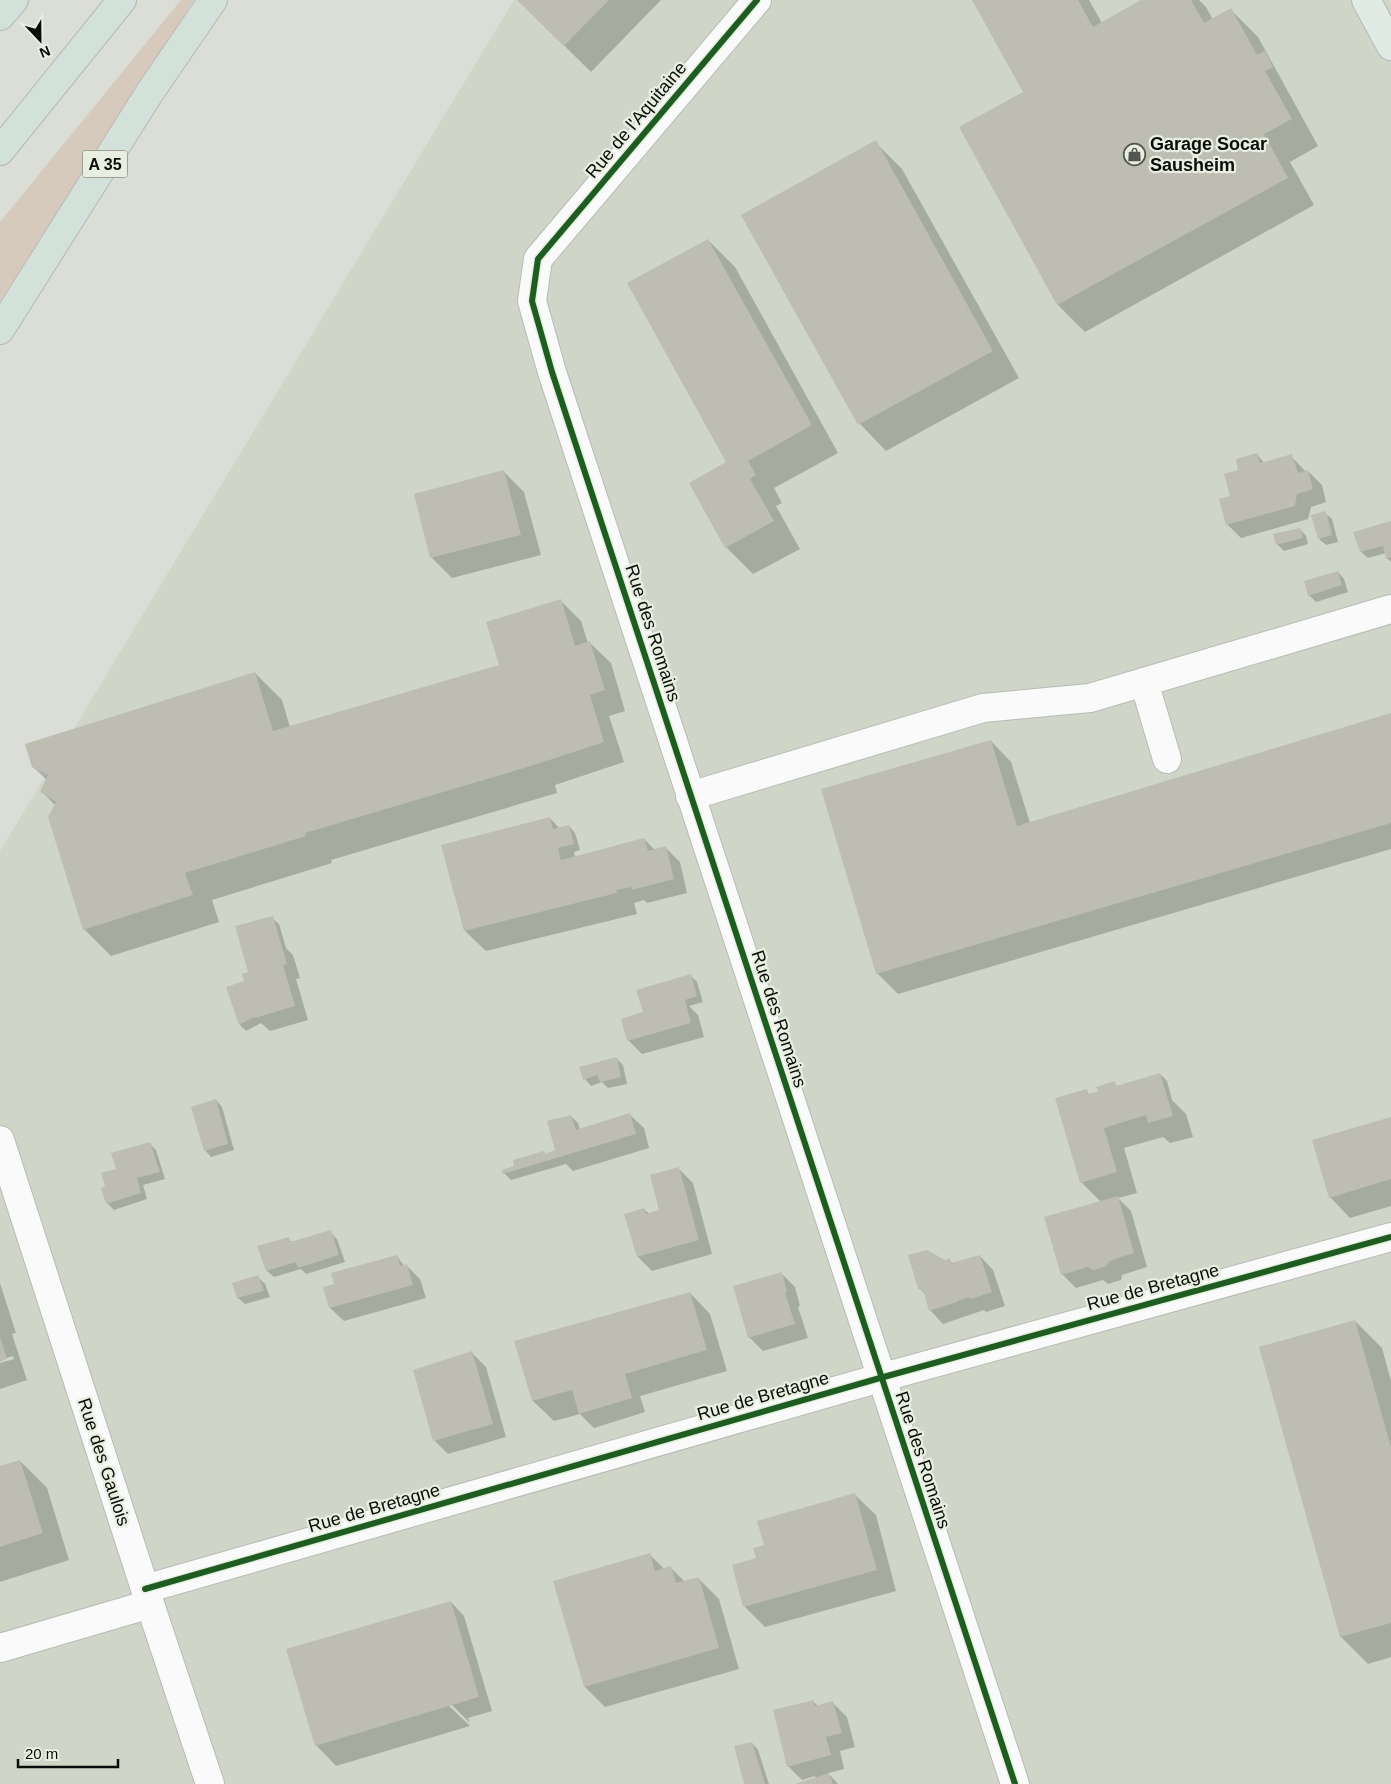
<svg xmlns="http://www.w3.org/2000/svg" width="1391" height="1784" font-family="Arial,sans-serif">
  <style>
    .built { fill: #cfd6c7 }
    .green { fill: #d6cabc }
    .shadow { fill: #0003 }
    .building { fill: #bdbdb1 }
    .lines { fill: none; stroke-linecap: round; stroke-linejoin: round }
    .minor-casing { stroke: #b8bbb5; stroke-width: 30 }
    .major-casing { stroke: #b7b9b6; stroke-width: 30 }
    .highway-casing { stroke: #b7b9b6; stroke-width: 30 }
    .minor { stroke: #f9faf9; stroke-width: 28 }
    .major { stroke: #e1ebe5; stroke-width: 28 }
    .highway { stroke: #d2e1d9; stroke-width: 28 }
    .cycleway-casing { stroke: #e8efe0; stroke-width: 9 }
    .cycleway { stroke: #1b5e20; stroke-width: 6 }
    .labels { text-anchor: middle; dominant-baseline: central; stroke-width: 4.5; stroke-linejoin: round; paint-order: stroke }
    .shield { fill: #e8efe0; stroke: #4d5049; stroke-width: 1 }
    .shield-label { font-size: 16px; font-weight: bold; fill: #0a0c08 }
    .street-label { font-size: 18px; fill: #0a0c08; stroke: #e8efe0 }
    .poi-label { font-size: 18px; font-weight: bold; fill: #0a0c08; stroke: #e8efe0; text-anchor: start }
  </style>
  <rect width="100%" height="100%" fill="#daded6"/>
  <path class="built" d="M514 0H1391V1784H0V851Z"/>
  <path class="green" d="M181 0H194L0 301V222Z"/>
  <g class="shadow">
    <path d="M518 0H664H661L591 72Z"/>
    <path d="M973 0H1089L1102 23 1144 0H1199L1206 7 1213 20 1231 10 1258 37 1318 146 1290 162 1314 205 1085 332 1058 305 1024 93Z"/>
    <path d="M875 142 902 169 1019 378 886 451 860 424 743 215Z"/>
    <path d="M708 240 735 267 838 453 774 488 782 503 776 506 800 549 753 574 726 547 691 483 728 462Z"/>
    <path d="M1257 454 1264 463 1291 456 1306 472 1308 471 1322 485 1326 502 1311 507 1308 519 1241 538 1227 524 1232 497 1240 470Z"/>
    <path d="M504 472 524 492 541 555 452 578 431 557Z"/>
    <path d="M1325 513 1332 519 1338 542 1326 545 1319 539Z"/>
    <path d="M1391 522V562L1387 558 1386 553 1368 558 1361 552Z"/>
    <path d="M1300 529 1306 536 1308 544 1284 551 1277 544Z"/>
    <path d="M1338 572 1344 579 1348 592 1316 602 1309 595Z"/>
    <path d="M560 600 581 621 588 643H590L611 663 625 711 609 716 624 762 555 785 557 793 331 860 332 863 212 900 219 922 111 956 84 929 56 806 42 792 47 780 33 767 255 673 282 700 290 727 502 665Z"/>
    <path d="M1391 716V849L898 994 877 973 991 741 1011 762 1030 823Z"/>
    <path d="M550 818 560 829 569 826 575 833 580 850 574 852 575 857 644 839 655 850 666 848 680 862 687 893 647 903 644 900 634 903 637 914 486 951 465 931Z"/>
    <path d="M272 918 279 924 286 948 293 955 300 978 296 979 308 1020 270 1031 261 1023 246 1031 240 1025 244 982 250 973Z"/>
    <path d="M690 975 697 982 703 1002 689 1006 698 1015 704 1037 642 1054 628 1040 645 1013Z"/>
    <path d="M616 1058 623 1065 627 1084 608 1088 602 1082 591 1086 585 1079Z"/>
    <path d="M1160 1074 1167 1081 1172 1100 1186 1114 1193 1137 1170 1143 1163 1137 1124 1148 1137 1193 1118 1198 1131 1211 1147 1267 1122 1275 1121 1280 1108 1284 1103 1280 1076 1288 1062 1274 1101 1202 1081 1182 1086 1091 1090 1095 1100 1092 1114 1083 1118 1087Z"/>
    <path d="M216 1100 222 1107 234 1150 211 1157 205 1150Z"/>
    <path d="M630 1115 644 1128 649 1148 573 1171 566 1164 511 1180 504 1173 544 1152 546 1155H558L571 1116 578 1123 580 1130Z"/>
    <path d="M1391 1119V1206L1350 1218 1330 1197Z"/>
    <path d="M149 1143 156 1150 165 1179 143 1185 147 1199 114 1210 107 1203V1186L117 1170Z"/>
    <path d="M679 1169 693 1183 712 1254 652 1271 638 1257 644 1209 649 1214 661 1211Z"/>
    <path d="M330 1232 337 1239 345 1262 306 1274 301 1269 274 1277 267 1271 288 1239 292 1242Z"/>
    <path d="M397 1256 404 1266 406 1265 420 1279 426 1298 344 1321 330 1308 336 1285Z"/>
    <path d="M980 1256 993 1270 1005 1306 986 1312 984 1310 943 1324 930 1310 925 1294 919 1288 945 1261 949 1260 954 1264Z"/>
    <path d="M781 1273 795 1287 800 1306 798 1307 808 1338 763 1351 749 1337Z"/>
    <path d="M258 1277 265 1284 270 1297 245 1304 238 1298 233 1284Z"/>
    <path d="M0 1283 16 1333 12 1334 27 1380 0 1389V1363L14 1359 13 1356 0 1360Z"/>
    <path d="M690 1293 710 1314 727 1371 640 1396 645 1412 594 1428 580 1414 554 1421 533 1401 515 1342Z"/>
    <path d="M1355 1321 1382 1348 1391 1381V1657L1368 1664 1341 1637 1260 1347Z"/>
    <path d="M472 1353 486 1367 506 1437 448 1454 435 1441Z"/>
    <path d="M20 1461 47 1488 69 1560 0 1582V1467Z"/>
    <path d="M855 1495 876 1515 896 1591 765 1627 745 1607 758 1559Z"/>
    <path d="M649 1554 665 1570 671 1568 685 1582 698 1578 719 1599 739 1669 605 1707 585 1687Z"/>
    <path d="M451 1602 464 1616 492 1711 468 1718 470 1723 447 1700 445 1702 470 1726 336 1766 316 1745Z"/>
    <path d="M813 1701 819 1707 833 1703 847 1717 855 1747 840 1751 844 1769 828 1773 838 1784H798L816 1779 815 1776 802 1780 788 1766Z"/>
    <path d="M752 1743 758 1750 769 1784H746Z"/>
  </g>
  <g class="building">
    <path d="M517 0H609L564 46Z"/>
    <path d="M972 0H1078L1093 27 1141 0H1191L1204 23 1231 8 1257 55 1265 51 1273 67 1265 71 1292 119 1264 134 1288 178 1057 305 959 127 1023 92Z"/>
    <path d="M876 140 993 351 858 425 741 215Z"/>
    <path d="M708 239 812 425 748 461 756 475 750 479 774 521 725 548 689 483 726 462 627 283Z"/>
    <path d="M1257 453 1260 463 1292 454 1298 473 1308 470 1313 489 1297 494 1295 506 1226 525 1219 499 1230 496 1224 474 1238 470 1236 459Z"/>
    <path d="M504 470 521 535 430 558 414 494Z"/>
    <path d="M1326 511 1332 535 1318 539 1311 515Z"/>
    <path d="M1391 521V557L1386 559 1383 546 1360 552 1353 532Z"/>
    <path d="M1300 528 1303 538 1276 545 1273 534Z"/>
    <path d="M1338 571 1342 585 1308 596 1304 581Z"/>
    <path d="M561 599 575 646 590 641 605 690 590 695 604 742 531 766 305 833 306 836 185 873 193 895 83 930 48 817 56 802 40 792 48 775 32 767 25 744 255 672 273 731 499 665 486 622Z"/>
    <path d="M1391 713V823L876 974 821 789 991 740 1017 826Z"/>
    <path d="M550 817 553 829 569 825 574 844 558 848 561 860 644 838 648 851 666 846 674 879 632 890 631 887 616 890 617 893 464 931 441 845Z"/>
    <path d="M273 916 287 964 283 965 295 1006 255 1018 254 1017 239 1025 226 987 244 981 242 974 248 972 235 926Z"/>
    <path d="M691 974 697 996 685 1000 691 1023 627 1041 621 1019 643 1012 636 990Z"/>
    <path d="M617 1057 621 1077 600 1082 597 1075 583 1080 579 1067Z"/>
    <path d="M1160 1073 1173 1116 1148 1123 1146 1115 1104 1128 1117 1172 1080 1183 1055 1098 1087 1089 1088 1094 1098 1091 1096 1087 1115 1081 1116 1086Z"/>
    <path d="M216 1099 228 1144 204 1151 191 1107Z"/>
    <path d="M630 1113 636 1134 503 1174 502 1170 514 1166 513 1160 544 1151 545 1154 555 1150 547 1121 571 1115 576 1130Z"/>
    <path d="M1391 1117V1179L1329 1198 1312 1140Z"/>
    <path d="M150 1142 160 1172 137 1178 141 1193 106 1204 101 1188 105 1186 101 1173 116 1169 111 1153Z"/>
    <path d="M679 1167 699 1240 637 1257 624 1214 644 1208 646 1214 659 1210 650 1175Z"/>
    <path d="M1118 1196 1134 1253 1109 1261 1107 1266 1093 1270 1088 1267 1061 1275 1044 1217Z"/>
    <path d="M331 1230 339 1255 298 1268 296 1262 266 1271 257 1246 289 1237 290 1242Z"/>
    <path d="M927 1250 945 1260 950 1258 951 1263 980 1255 992 1292 971 1299 969 1297 957 1301V1302L929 1311 924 1292 918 1289 908 1255Z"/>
    <path d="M397 1255 400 1266 407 1264 413 1285 329 1308 323 1287 334 1284 331 1273Z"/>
    <path d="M782 1272 787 1292 785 1293 795 1324 748 1338 733 1286Z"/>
    <path d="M258 1275 264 1291 237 1298 232 1283Z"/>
    <path d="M690 1292 707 1350 625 1374 632 1398 579 1414 572 1390 532 1401 514 1341Z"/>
    <path d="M1355 1320 1391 1447V1623L1340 1637 1259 1347Z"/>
    <path d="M0 1337 7 1359 0 1362Z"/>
    <path d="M472 1351 493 1424 433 1441 413 1370Z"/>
    <path d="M20 1460 43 1533 0 1547V1466Z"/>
    <path d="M855 1493 877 1570 743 1607 732 1565 756 1558 753 1548 764 1545 757 1521Z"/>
    <path d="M650 1553 655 1571 671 1566 676 1583 699 1577 719 1648 584 1687 553 1581Z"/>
    <path d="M451 1601 479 1697 315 1746 286 1649Z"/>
    <path d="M814 1700 815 1706 833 1701 842 1733 826 1737 831 1755 787 1767 773 1710Z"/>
    <path d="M752 1742 765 1784H744L734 1746Z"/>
    <path d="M829 1773 833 1784H795Z"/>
  </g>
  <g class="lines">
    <defs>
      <g id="minor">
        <path d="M757 0 538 259 532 301 552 372C706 843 859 1314 1015 1784"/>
        <path d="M1144 682 1167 759"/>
        <path d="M690 796 983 708 1090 698 1391 609"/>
        <path d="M0 1140 145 1589 210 1784"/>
        <path d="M145 1589 880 1378 1391 1237"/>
        <path d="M0 1648 150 1604"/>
      </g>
      <path id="major" d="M1366 0 1391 46"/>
      <g id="highway">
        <path d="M0 16 14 0"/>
        <path d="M0 151 122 0"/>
        <path d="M0 330 150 92 213 0"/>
      </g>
    </defs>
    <use href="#minor" class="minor-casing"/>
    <use href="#major" class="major-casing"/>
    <use href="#highway" class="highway-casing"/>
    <use href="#minor" class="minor"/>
    <use href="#major" class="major"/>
    <use href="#highway" class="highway"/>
    <defs>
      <g id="cycleway">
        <path d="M757 0 538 259 532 301 552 372C706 843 859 1314 1015 1784"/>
        <path d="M145 1589 880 1378 1391 1237"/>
      </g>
    </defs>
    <use href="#cycleway" class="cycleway-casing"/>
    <use href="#cycleway" class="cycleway"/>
  </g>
  <defs>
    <symbol id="shop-ring" viewBox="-11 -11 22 22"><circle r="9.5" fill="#e8efe0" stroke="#535650" stroke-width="1.5"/><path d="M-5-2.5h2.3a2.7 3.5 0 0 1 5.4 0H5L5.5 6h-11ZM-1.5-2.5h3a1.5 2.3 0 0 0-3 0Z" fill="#535650"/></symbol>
  </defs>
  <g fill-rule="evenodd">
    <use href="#shop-ring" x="1122" y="142" width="25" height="25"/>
  </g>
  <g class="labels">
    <rect class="shield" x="82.5" y="150.5" width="45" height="27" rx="4"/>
    <g class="shield-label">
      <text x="105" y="164">A 35</text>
    </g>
    <g class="street-label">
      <text transform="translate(636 120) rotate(-50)">Rue de l'Aquitaine</text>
      <text transform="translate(653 633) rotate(72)">Rue des Romains</text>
      <text transform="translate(779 1019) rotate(72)">Rue des Romains</text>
      <text transform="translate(1153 1287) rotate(-15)">Rue de Bretagne</text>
      <text transform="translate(763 1396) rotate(-16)">Rue de Bretagne</text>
      <text transform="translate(923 1460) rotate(72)">Rue des Romains</text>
      <text transform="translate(104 1462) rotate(72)">Rue des Gaulois</text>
      <text transform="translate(374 1508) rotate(-16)">Rue de Bretagne</text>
    </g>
    <g class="poi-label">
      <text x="1150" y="144">Garage Socar<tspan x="1150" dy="21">Sausheim</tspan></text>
    </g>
  </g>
  <g transform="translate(40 40) rotate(158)" stroke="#e8efe0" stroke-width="4" paint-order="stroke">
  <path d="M0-4L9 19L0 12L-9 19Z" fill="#0a0c08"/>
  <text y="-8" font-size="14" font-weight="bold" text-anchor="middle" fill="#0a0c08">N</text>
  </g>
  <path d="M18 1759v8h100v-8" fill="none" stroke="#0a0c08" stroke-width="2.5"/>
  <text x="25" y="1759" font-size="15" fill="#0a0c08" stroke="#e8efe0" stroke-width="4" paint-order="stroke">20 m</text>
</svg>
